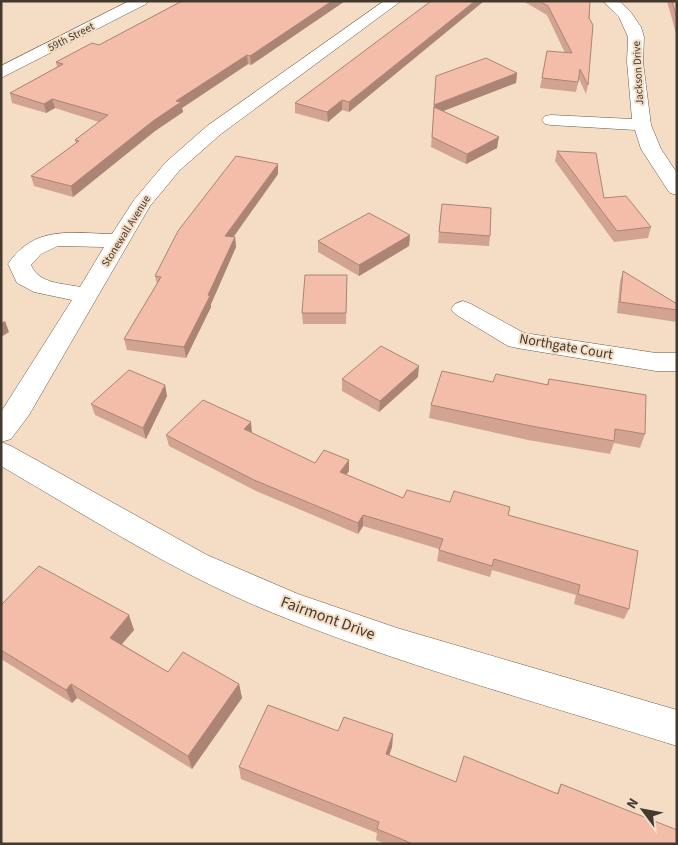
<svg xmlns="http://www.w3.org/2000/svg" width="678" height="845" font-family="'Source Sans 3',sans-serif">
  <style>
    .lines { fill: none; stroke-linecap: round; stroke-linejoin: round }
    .minor-casing { stroke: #6e5b45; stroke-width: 1 }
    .minor { fill: #fff; fill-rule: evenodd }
    .wall { fill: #d2a391 }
    .shaded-wall { fill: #ab8476 }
    .building { fill: #f4bda9; stroke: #ab8476 }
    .labels { text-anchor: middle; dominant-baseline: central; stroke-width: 4; stroke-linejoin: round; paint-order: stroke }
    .far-street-label { font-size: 11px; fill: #42392f; stroke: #f4ddc4 }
    .street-label { font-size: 14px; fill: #42392f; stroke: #f4ddc4 }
    .near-street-label { font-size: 16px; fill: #42392f; stroke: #f4ddc4 }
  </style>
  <rect width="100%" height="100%" fill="#f4ddc4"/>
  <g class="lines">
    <defs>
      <g id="minor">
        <path d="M129 1H148L146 4 1 78V66Z"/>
        <path d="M384 1H401L221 134 180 170 150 206 29 415 11 439 1 442V412L72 300 34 292 17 283 8 264C34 225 71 233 112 234L134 200 166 162 207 126ZM58 246 104 247 80 287C62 283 39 284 31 265L41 254Z"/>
        <path d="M603 1H619L630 11 641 27 644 37 643 62 651 125 661 149 677 173V195L670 193 667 189 641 149 635 130 551 125 545 124 542 120 545 116 551 115 632 119 627 62 628 37 619 17Z"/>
        <path d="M463 301 471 304 524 333 656 353H677V371H656L517 348 508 346 455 314 451 309 455 304Z"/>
        <path d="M1 442 11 446 207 555 298 594 397 628 677 710V746C544 704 407 667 278 615 180 576 92 519 1 466Z"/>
      </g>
    </defs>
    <use href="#minor" class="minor-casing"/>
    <use href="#minor" class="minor"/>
  </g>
  <g class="wall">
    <path d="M182 1H345L251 65 248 64 182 108 183 112 155 131 73 197 34 186 31 176 76 143 75 140 99 122 55 108 46 113 12 103 10 93 57 67 56 62 99 45Z"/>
    <path d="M431 1H484L349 112 342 110 328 122 295 113V103Z"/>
    <path d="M523 1H590L588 85 586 94 579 79 576 92 540 88 547 51 565 53 547 15Z"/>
    <path d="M667 1H677V37Z"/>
    <path d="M517 73 516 83 442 111 497 148 466 164 431 147 436 76Z"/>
    <path d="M557 151 604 198 651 227 648 238 614 242 555 161Z"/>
    <path d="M278 174 234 236 235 237 236 247 211 304V307L186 358 127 350 124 339 157 284 155 276Z"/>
    <path d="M442 204 490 236 489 246 438 243Z"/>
    <path d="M410 235 409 246 359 276 318 252V241Z"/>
    <path d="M623 271 677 304V322L617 313 620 282Z"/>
    <path d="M347 275 346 324H303L302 313Z"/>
    <path d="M418 377 379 412 342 391V379Z"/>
    <path d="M549 379 645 434 640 448 614 443 610 454 528 440 429 418 431 405 493 382 547 384Z"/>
    <path d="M165 385 167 396 146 439 95 415 91 404Z"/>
    <path d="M166 435 315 463 349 471 346 475 403 498 510 507 508 515 629 609 624 619 574 604 576 595 492 570 490 577 437 561 439 549 363 526 358 534 256 491 169 446Z"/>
    <path d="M1 605 134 630 122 644 168 672 239 684 242 698 192 769 77 698 72 703 1 659Z"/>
    <path d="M338 731 393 734 392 747 389 755 456 782 557 793 561 784 677 844H385L376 840 377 833 241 779 239 767Z"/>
  </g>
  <g class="shaded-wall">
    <path d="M332 1H345L251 65 250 56Z"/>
    <path d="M475 1H484L349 112V102Z"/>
    <path d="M247 55 248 64 182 108 183 112 155 131 73 197 71 186 176 101Z"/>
    <path d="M517 73 516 83 433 115 434 105Z"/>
    <path d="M52 99 55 108 46 113 44 104Z"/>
    <path d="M342 100V110L328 122 327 112Z"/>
    <path d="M499 137 497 148 466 164 467 154Z"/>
    <path d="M278 164V174L227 246 225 236Z"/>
    <path d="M410 235 409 246 359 276V265Z"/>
    <path d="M235 237 236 247 211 304V307L186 358 184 347Z"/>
    <path d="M5 321 9 332 1 337V323Z"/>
    <path d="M419 366 418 377 379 412 380 401Z"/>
    <path d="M165 385 167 396 146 439 143 428Z"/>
    <path d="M251 422 252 433 244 429Z"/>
    <path d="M349 460V471L340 483V472Z"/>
    <path d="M363 515V526L358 534V523Z"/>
    <path d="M129 615 134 630 115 652 110 638Z"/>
    <path d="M71 684 77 698 72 703 66 690Z"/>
    <path d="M239 684 242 698 192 769 188 756Z"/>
    <path d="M393 734 392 747 385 767 386 754Z"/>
  </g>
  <g class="building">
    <path d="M182 1H332L250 56 247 55 176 101 181 102 153 121 71 186 31 176 79 141 75 140 108 115 52 99 44 104 10 93 63 64 56 62 92 43 99 45Z"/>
    <path d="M431 1H475L349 102 342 100 327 112 295 103Z"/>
    <path d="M539 1H590L589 18 593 25 588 85 580 69 578 82 542 78 547 51 572 53 548 6Z"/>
    <path d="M672 1H677V19Z"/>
    <path d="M486 58 517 73 434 105 436 76Z"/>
    <path d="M434 107 499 137 467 154 432 137Z"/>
    <path d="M557 151 596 153 604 198 626 196 651 227 617 231Z"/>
    <path d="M236 156 278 164 225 236 235 237 208 295 210 296 184 347 124 339 161 277 155 276 178 231Z"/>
    <path d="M442 204 491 208 490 236 439 232Z"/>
    <path d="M369 213 410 235 359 265 318 241Z"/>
    <path d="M623 271 677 304V310L620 302Z"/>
    <path d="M305 275H347L346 313H302Z"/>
    <path d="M381 346 419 366 380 401 342 379Z"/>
    <path d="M129 370 165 385 143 428 91 404Z"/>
    <path d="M442 371 493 382 496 374 548 385 549 379 646 395 645 434 615 429 614 441 531 426 431 405Z"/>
    <path d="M203 400 251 422 244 429 315 463 324 450 349 460 340 472 403 498 407 490 450 502 454 491 510 507 508 515 638 551 629 609 578 594 580 585 494 559 492 566 439 550 443 539 363 515 358 523 254 480 166 435Z"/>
    <path d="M39 566 129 615 110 638 168 672 183 652 239 684 188 756 71 684 66 690 1 650V605Z"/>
    <path d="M268 705 338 731 344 717 393 734 386 754 456 782 464 756 558 794 561 784 677 830V844H413L377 829 379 822 239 767Z"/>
  </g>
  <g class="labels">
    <g class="far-street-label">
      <text transform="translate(71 37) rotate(-27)">59th Street</text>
      <text transform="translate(638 73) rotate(-93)">Jackson Drive</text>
      <text transform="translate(126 231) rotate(-58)">Stonewall Avenue</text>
    </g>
    <g class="street-label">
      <text transform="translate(566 347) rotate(10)">Northgate Court</text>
    </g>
    <g class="near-street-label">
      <text transform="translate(328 618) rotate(20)">Fairmont Drive</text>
    </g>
  </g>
  <rect width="678" height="845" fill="none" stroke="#42392f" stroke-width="5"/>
  <g transform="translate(643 810) rotate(302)" stroke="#f4ddc4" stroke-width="4" paint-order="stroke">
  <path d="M0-4L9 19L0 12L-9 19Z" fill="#42392f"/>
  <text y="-8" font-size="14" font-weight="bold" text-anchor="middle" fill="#42392f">N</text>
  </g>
</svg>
